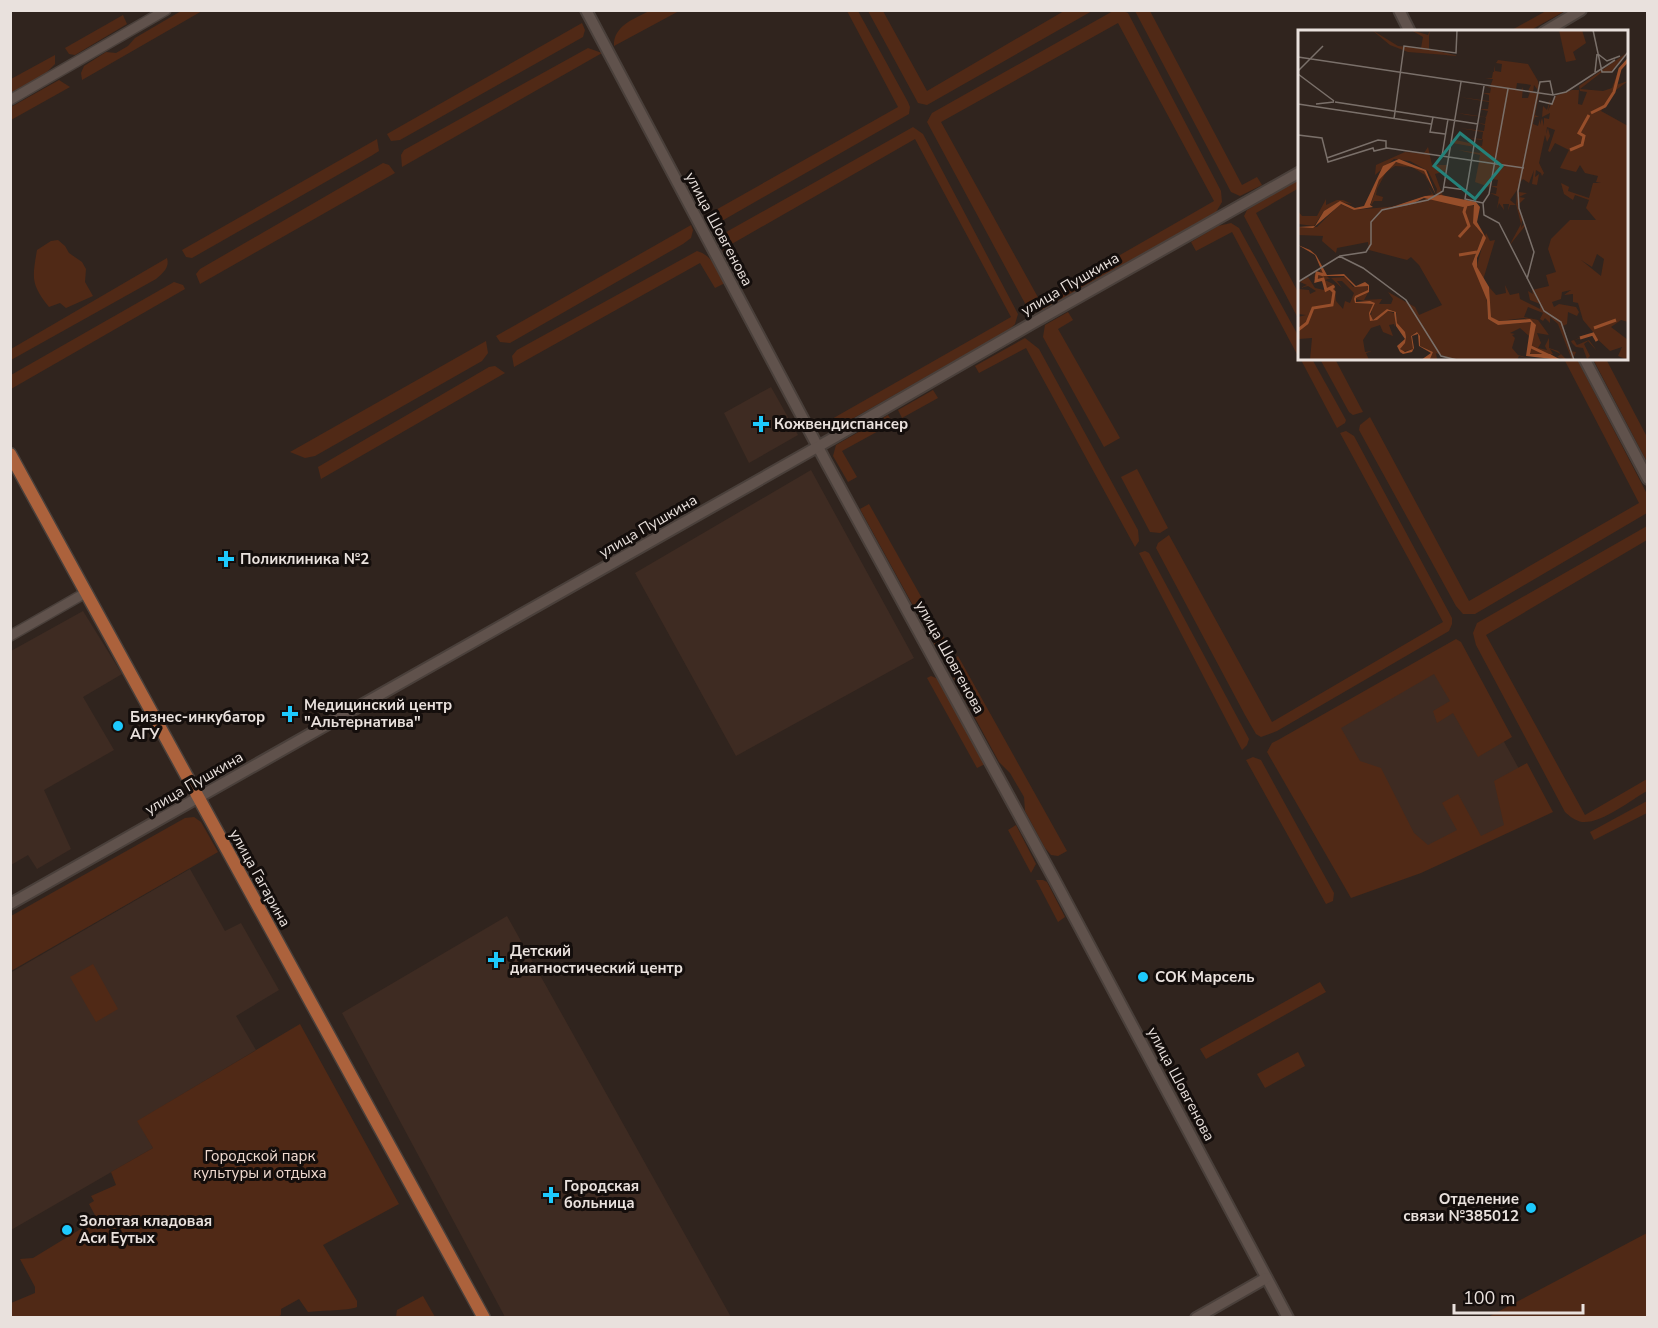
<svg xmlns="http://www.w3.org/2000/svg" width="1658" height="1328" font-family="'Nunito Sans',sans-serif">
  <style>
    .built { fill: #3e2b22 }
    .green { fill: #502916; fill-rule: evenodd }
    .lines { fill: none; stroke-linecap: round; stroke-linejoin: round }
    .tertiary-casing { stroke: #4a403b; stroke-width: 12 }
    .secondary-casing { stroke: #4a403b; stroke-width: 14 }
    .primary-casing { stroke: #4a403b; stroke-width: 15 }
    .tertiary { stroke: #60524c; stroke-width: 9 }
    .secondary { stroke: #60524c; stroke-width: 10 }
    .primary { stroke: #ac623c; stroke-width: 12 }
    .poi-dot { fill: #1dc9fd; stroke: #140e0c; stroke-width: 2 }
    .labels { text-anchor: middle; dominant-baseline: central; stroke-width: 6; stroke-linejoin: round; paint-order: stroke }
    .street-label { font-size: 15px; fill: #e9e1dd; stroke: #140e0c }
    .poi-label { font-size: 15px; font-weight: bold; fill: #e9e1dd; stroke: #140e0c; text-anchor: start }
    .park-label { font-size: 15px; fill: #f0dad0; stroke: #140e0c }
    .inset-river { fill: none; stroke: #974e2a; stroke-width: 3 }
    .inset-road { fill: none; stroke: #7a706a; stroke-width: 1.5 }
    .view { fill: #258179; fill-opacity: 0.15; stroke: #258179; stroke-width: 3 }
    .inset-edge { fill: none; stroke: #e9e1dd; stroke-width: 3 }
  </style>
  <rect width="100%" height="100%" fill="#30241e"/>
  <g class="built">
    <path d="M771 387 798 435 749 463 724 413Z"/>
    <path d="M811 470 914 658 736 756 635 573Z"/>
    <path d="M83 611 122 674 83 697 114 750 44 790 71 849 37 869 28 855 11 865V651Z"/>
    <path d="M1453 650 1543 812 1425 870 1283 750Z"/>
    <path d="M190 869 225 931 241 923 279 990 236 1016 256 1050 138 1121 153 1148 11 1230 10 973Z"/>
    <path d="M507 916 731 1317H505L342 1013Z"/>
  </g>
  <g class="green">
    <path d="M181 11H202L82 80 81 73 84 66 106 52 116 53 128 46 135 38Z"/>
    <path d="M649 11H679L614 46C613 26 634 19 649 11Z"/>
    <path d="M847 11H858L908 102 910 107 909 114 720 222 712 224 705 216 898 107Z"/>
    <path d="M868 11H883L927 91 1064 11H1092L927 105 918 103Z"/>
    <path d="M1113 11H1123L1128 13 1221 191 1222 202 1216 212 1043 310 1034 312 1028 309 927 122 932 113ZM1118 23 1214 201 1040 301 941 122Z"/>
    <path d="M1135 11H1150L1242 185 1257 177 1262 185 1240 196 1231 192Z"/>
    <path d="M1546 11H1565L1529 31H1510Z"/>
    <path d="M123 15 127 24 75 55 69 54 65 48Z"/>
    <path d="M582 23 585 30 583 37 400 140 391 141 387 134Z"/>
    <path d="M588 48 602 53 402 167 401 155 404 150Z"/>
    <path d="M55 55V64L45 74 11 93V79Z"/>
    <path d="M59 80 70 87 11 120V107Z"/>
    <path d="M913 127 923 134 1018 314 1015 324 1010 329 838 427C829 431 825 433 816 428L1011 317 915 139 730 245 749 281 742 285 719 242 720 238 728 231Z"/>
    <path d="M377 139 379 151 371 156 192 258 186 257 182 250Z"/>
    <path d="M383 163 389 165 395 173 200 284 196 274 200 269Z"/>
    <path d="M1299 179V188L1256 213 1299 294V320L1244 216 1247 210Z"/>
    <path d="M1231 223 1239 228 1299 337V358L1232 232 1196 251 1191 242 1218 226Z"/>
    <path d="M691 225 693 230 691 238 683 244 510 343 500 342 496 336Z"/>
    <path d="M58 240 65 246 69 253 82 262 86 269 85 282 93 296 66 308 60 303 49 307C31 284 32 279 37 250L51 241Z"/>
    <path d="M697 251C712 255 717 270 725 283L715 288 700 263 514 367 512 356 517 350Z"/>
    <path d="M167 258C170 267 163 273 156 279L11 360V349Z"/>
    <path d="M174 282 183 285 185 289 11 389V375Z"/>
    <path d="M1068 312 1073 320 1058 329 1120 438 1104 447 1043 337 1045 325Z"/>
    <path d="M1025 338 1039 349 1138 530 1139 541 1135 547 1026 348 979 373 975 366Z"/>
    <path d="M486 341 488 353 482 361 315 456 305 458 290 452Z"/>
    <path d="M1300 358 1312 359 1346 420 1345 423 1337 428Z"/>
    <path d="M1320 359H1335L1363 412 1353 415 1349 412Z"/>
    <path d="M1564 359H1577L1647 494V513L1475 614H1463L1456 606 1359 430 1360 425 1370 417 1469 601 1639 503Z"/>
    <path d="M1593 359H1606L1647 437V462Z"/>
    <path d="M495 366 505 373 321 479 318 467 489 367Z"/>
    <path d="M933 390 938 398 902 418 898 410Z"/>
    <path d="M888 415 893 423 842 451 857 477 848 482 833 456 836 445Z"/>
    <path d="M1346 431 1354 436 1452 618V624L1449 631 1277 731 1261 737 1256 734 1245 715 1156 548 1158 543 1169 535 1272 722 1443 622 1340 433Z"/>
    <path d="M1137 469 1168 528 1160 533 1150 532 1121 477Z"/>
    <path d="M869 504 951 650 937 649 860 509Z"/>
    <path d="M1647 526V540L1486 635 1585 815 1647 779V791C1631 800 1601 824 1582 822 1576 821 1569 816 1565 812L1476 645 1473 633 1477 623Z"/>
    <path d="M1145 551 1149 553 1249 739 1247 745 1242 750 1139 553Z"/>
    <path d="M1456 639 1461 642 1512 737 1478 757 1453 713 1437 723 1433 711 1450 701 1434 674 1341 728 1360 761 1381 768 1414 833 1428 845 1457 830 1442 803 1458 794 1481 836 1504 825 1494 781 1527 763 1553 812 1421 873 1351 898 1267 752 1272 743 1278 740Z"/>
    <path d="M958 656 1067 851 1058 856 1051 855 1045 848 1025 811 1024 797 1010 773 999 762 950 672V661Z"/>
    <path d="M931 676 936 678 940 683 985 764 977 768 927 678Z"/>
    <path d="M1253 757 1261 760 1334 893 1333 901 1326 904 1246 760Z"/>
    <path d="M1647 801V813L1594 840 1590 832Z"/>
    <path d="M194 817 201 822 218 852 11 971V916L185 818Z"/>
    <path d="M1016 825 1036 864 1031 873 1008 830Z"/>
    <path d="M1036 880H1043L1047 882 1065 917 1058 922Z"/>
    <path d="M93 964 118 1009 96 1022 70 977Z"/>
    <path d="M1320 982 1326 992 1206 1059 1200 1049Z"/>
    <path d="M300 1024 399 1204 323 1245 357 1301V1307C348 1311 322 1310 308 1312L299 1299 281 1309V1315L277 1317H11V1303L35 1293V1287L20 1259 33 1258 97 1219 89 1204 94 1201 91 1196 116 1185 111 1172 153 1148 137 1121Z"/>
    <path d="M1298 1052 1305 1066 1265 1088 1257 1074Z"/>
    <path d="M1647 1233V1317H1488Z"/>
    <path d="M423 1296 435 1317H396L397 1310Z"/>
  </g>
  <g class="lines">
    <defs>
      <g id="tertiary">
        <path d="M10 100 166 10"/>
        <path d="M10 636 87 592"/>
      </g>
      <g id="secondary">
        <path d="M586 10 826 462 1054 879 1288 1318"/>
        <path d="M1399 10 1410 32"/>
        <path d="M1544 32 1581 10"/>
        <path d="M1584 358 1648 479"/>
        <path d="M10 904 835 437 1031 324 1300 172"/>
        <path d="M1196 1318 1266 1278"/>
      </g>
      <path id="primary" d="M10 454 484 1318"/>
    </defs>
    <use href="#tertiary" class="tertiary-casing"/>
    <use href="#secondary" class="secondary-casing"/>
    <use href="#primary" class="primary-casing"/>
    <use href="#tertiary" class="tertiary"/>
    <use href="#secondary" class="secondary"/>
    <use href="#primary" class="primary"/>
  </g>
  <g class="poi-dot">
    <path d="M758 415h6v6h6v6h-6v6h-6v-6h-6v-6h6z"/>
    <path d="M223 550h6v6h6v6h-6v6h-6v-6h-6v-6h6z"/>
    <path d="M287 705h6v6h6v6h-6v6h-6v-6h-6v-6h6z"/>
    <circle cx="118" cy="726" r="6"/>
    <path d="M493 951h6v6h6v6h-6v6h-6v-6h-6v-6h6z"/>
    <circle cx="1143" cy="977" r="6"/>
    <path d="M548 1186h6v6h6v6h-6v6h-6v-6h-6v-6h6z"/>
    <circle cx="1531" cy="1208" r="6"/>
    <circle cx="67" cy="1230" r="6"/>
  </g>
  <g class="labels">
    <g class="street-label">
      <text transform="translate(719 229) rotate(62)">улица Шовгенова</text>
      <text transform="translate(1070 284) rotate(-30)">улица Пушкина</text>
      <text transform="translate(648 526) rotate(-30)">улица Пушкина</text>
      <text transform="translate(950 657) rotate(61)">улица Шовгенова</text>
      <text transform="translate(194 783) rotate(-30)">улица Пушкина</text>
      <text transform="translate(260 878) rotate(61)">улица Гагарина</text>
      <text transform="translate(1181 1084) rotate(62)">улица Шовгенова</text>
    </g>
    <g class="poi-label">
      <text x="774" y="424">Кожвендиспансер</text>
      <text x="240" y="559">Поликлиника №2</text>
      <text x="304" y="705">Медицинский центр<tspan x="304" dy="17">"Альтернатива"</tspan></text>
      <text x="130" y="717">Бизнес-инкубатор<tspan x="130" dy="17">АГУ</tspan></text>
      <text x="510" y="951">Детский<tspan x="510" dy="17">диагностический центр</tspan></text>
      <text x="1155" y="977">СОК Марсель</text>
      <text x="564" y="1186">Городская<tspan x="564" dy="17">больница</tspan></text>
      <text x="1519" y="1199" text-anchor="end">Отделение<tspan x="1519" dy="17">связи №385012</tspan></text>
      <text x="79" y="1221">Золотая кладовая<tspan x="79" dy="17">Аси Еутых</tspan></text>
    </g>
    <g class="park-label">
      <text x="260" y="1156">Городской парк<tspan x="260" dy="17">культуры и отдыха</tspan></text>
    </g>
  </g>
  <g transform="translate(1298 30)">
    <rect width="330" height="330" fill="#30241e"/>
    <path d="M74 0 100 16 123 18 125 7 113 0 130 5 132 0 131 7H135H131V19L161 26 110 22 92 15ZM261 0H284L288 13 275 22 278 30 268 32ZM330 22 313 42H304L282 59 305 61 314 58 321 39 330 30 322 40 318 55 330 51 318 60 303 81 330 96V292L323 290 313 297 330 310V330L320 326 324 317 312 321 295 305 276 310 279 315 291 310 299 321 290 311 286 314 292 326 289 329 285 318 278 317 274 313 273 311 296 303 285 290 280 273 275 272V264L266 265 273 260 264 262 263 269 254 272 256 277 261 274 278 277 281 282 279 286 270 282 269 294 265 296 272 321 278 322 275 329 280 330H274L260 294 252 287V293L247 288 245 291 242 289 245 283 230 277 226 287 240 290 251 305 239 303 243 313 240 318 249 320 247 316 251 308V318L260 321 269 330 259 327 263 324 252 319 255 324 234 325 231 322 236 292 226 288 201 291 193 288 191 257 184 250 176 233 179 235 188 203 192 211 197 210 185 250 198 265 208 263 207 255 212 265 221 263 222 269 242 279V274L232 270 230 261 235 264 234 260 251 256 248 245 258 242 250 219 253 209 272 190H298L288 178 291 170 277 165 275 170 266 164 263 153 271 157 270 161 291 168 295 153H303L298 152 300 146 287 143 282 135 278 142 262 138 271 120 257 113 252 122 250 121 257 100 249 97 248 104 250 98 252 106 249 112 247 105 241 133 246 143 244 146 243 143 238 140 237 147 241 144 239 155 234 154 236 140 231 153 225 149 222 152 221 162 229 163 221 167 227 168 220 175 226 193 224 190 223 198 226 194 227 196 211 216 223 194 218 174 219 160 212 170 218 175H212L210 181 211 174H205L206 180 201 173 199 179 201 167 192 163 198 164 199 158 193 156H199L200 150 194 149 191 157 177 152 181 132 174 130 181 131 182 125 160 120 182 123 183 118 154 113 158 110 184 116 185 109 183 110 170 108 184 109 185 102 161 98 186 101 187 95 180 93 187 94 188 88 187 87 169 85 160 83 188 87 190 81 182 79H190L191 72 161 67 191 71V65L185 63H192L193 58 186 56 192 57 195 49H187L194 48 195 42 189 41 196 42 197 35V41L203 42 204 34 198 33 200 30 230 34 240 51 242 63 236 55 235 62 230 61 233 55 228 54 219 53 218 59 223 61 225 57 224 68H230L232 62 241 64 237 85 241 87H237L235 94 240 96 242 89V95L244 88 246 96V88L251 89 252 83 244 87 245 76 249 80 253 66 250 81 257 66 274 60H281L280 74 284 75 289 62 282 61 281 56ZM299 224 306 229 303 246 283 230 294 237ZM130 117 134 135H149L148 141 137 144 145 166 138 165 139 159 130 141 112 131 96 129 77 145 78 135 107 122 126 123ZM100 132 120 138 126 141 129 147 130 152 127 145 114 137 97 136 88 142 79 159 78 165 85 167 84 171H76L72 177 81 150 92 135ZM130 156 138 169 177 176 178 197 185 205 174 234 188 260 190 289 200 295 234 292 231 306 222 298 212 303 217 304 214 305 217 308 214 318 220 325 237 330 221 326 219 330H156L138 323 139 329 145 330H131L135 322 122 316V306L118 302 113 306 115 319 104 322 101 317 108 307 99 293V283L90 279 75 290 72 284 76 273 57 269 71 261 66 270 84 269 81 274H93L95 269 90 262 117 277 121 285 144 275 121 235 113 227 109 230 71 220 70 212 39 218 38 223 24 211 25 206 0 205V197H19L42 174 56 180 111 175 133 167H126L134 164ZM28 169V175L39 170H45L54 174 41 172 26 181 16 196 0 194V181L4 186H19ZM21 238 31 248 47 247 55 257 70 256V260L56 269 57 273 75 274 72 291 90 281 98 284 97 297 96 294 91 295 95 306 85 302 82 295 73 298 65 310 67 322 74 321 68 323 71 330H12L14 308 1 309 0 330V287L8 285 0 284V259L11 260 12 264 18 261 10 256 2 258 9 255 2 252 10 247 17 258 26 260V253L16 248 17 244 23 243ZM33 248 44 258 39 251H44L56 263 52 273 47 271 45 279 38 271 37 255 27 250Z" fill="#502916" fill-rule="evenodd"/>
    <path d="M101 129 128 140 138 165 126 141 98 132 81 150 72 175 75 177 56 180 43 174 15 198 0 197 17 196 26 181 42 171 57 178 66 176 85 136ZM143 165 178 172 182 177 179 192 188 208 179 228V237L191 257 193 287 201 291 232 289 238 295 232 324H252L263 330 228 326 233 292 200 295 190 289 189 270 174 234 185 205 175 193 176 175 165 177 126 168 111 175 91 178 79 177 91 178 127 166ZM0 215 12 220 18 225 29 245 46 244 58 256 67 252 71 255V262L58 268V272L72 271 77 273 72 284 75 290 89 279 98 282 99 293 107 302 108 307 107 313 102 319 107 322 115 319 113 306 119 302 122 306V316L135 322 132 329 123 330 133 323 121 316 120 304 114 306 116 318 114 322 105 324 102 322 99 316 107 309 98 296 96 282 90 281 79 290 72 291 71 283 75 274 57 273 56 269 57 266 70 260V256L57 257 46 246H26L17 225Z" fill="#974e2a"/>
    <path class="inset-river" d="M293 83 307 76 316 62 322 39 330 30M272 120 284 115 286 106 281 103 291 85M161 207 171 196 166 182 168 175M161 225 179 222M296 298 318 290M0 300 9 293 15 278 34 275 36 262 33 259 36 256 28 260 25 249 18 251 19 243 26 245M282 308 295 304 299 311M231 316 252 326"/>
    <path class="inset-road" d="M295 0 304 42H314L330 22M300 24 309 31 322 26M0 27 255 65 268 62 317 30M0 41 25 16M297 42 299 24M0 44 36 71M241 71 254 74 257 66M37 72 180 94M0 74 133 94M18 74 36 72M135 87 132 102 147 104M96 89 106 16 158 23 159 0M0 105 24 108 30 132 75 118 76 121 89 118 226 138M144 126 150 89M29 128 80 110 88 111V118M146 157 168 160M185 173 186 185 201 193 246 281 263 292 276 330M185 173 167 169 186 56M185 173 191 164 210 59M41 226 65 238 108 270 143 326 159 330M229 249 236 222 221 178 220 161 242 52 252 51 255 65M0 252 42 226 68 222 73 214V192L84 180 130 170 145 161 163 52"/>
    <path class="view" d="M162 103 204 136 177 169 136 136Z"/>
    <rect width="330" height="330" class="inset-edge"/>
  </g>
  <rect width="1658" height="1328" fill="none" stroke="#e9e1dd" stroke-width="24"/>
  <path d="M1454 1304v9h129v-9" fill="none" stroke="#e9e1dd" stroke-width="3"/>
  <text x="1463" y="1304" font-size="18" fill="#e9e1dd" stroke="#140e0c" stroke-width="4.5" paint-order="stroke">100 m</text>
</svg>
